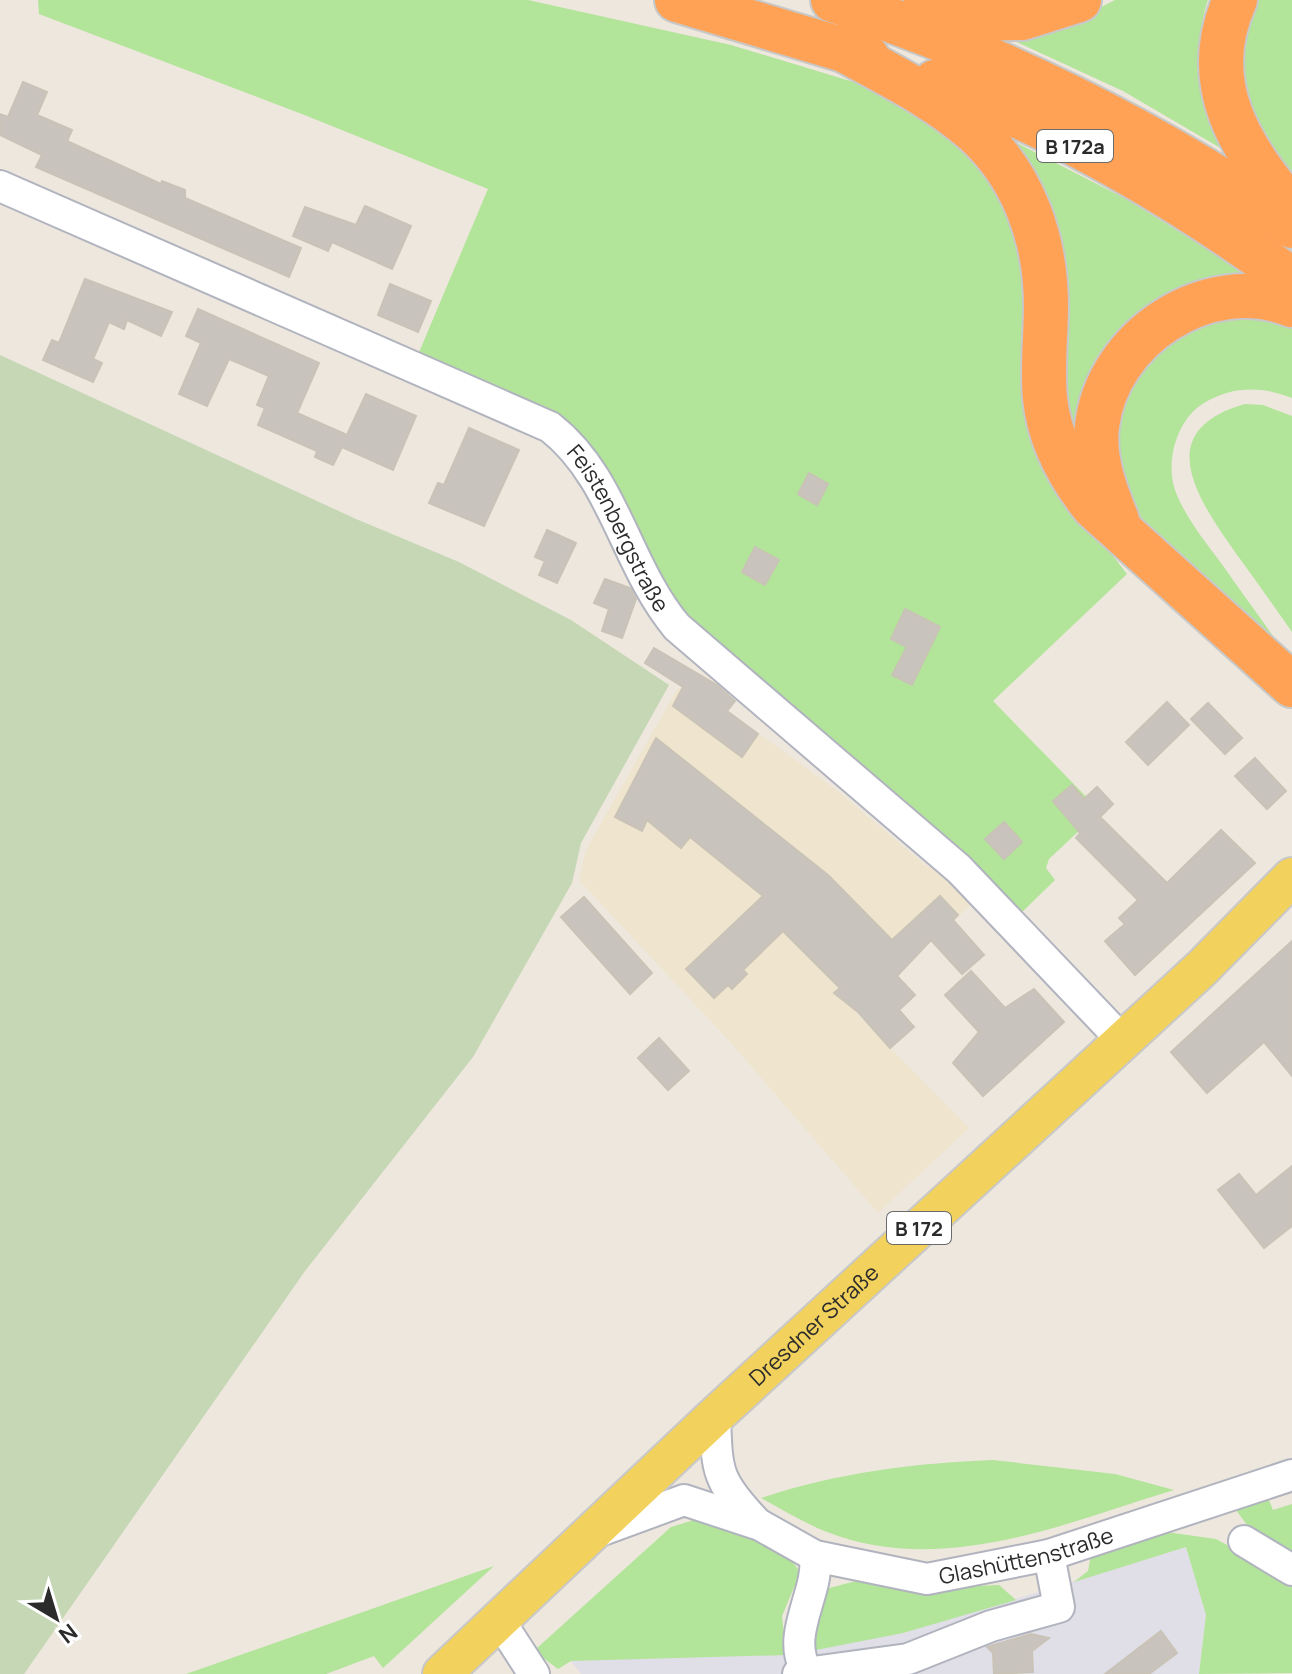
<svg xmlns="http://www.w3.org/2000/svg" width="1292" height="1674" font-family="Manrope,sans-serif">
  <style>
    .industrial { fill: #e0dee6 }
    .education { fill: #efe4cd }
    .green { fill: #b2e499 }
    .cemetery { fill: #c5d7b4 }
    .building { fill: #c9c3bd; stroke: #c9c3b7; stroke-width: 2 }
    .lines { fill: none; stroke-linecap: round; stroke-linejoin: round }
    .minor-casing { stroke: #b1b4bf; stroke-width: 34 }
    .major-casing { stroke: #c8c8c8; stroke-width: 42 }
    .highway-casing { stroke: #c8c8c8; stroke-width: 48 }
    .minor { stroke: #fff; stroke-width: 30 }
    .major { stroke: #f2d25d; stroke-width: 38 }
    .highway { stroke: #ffa256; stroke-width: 44 }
    .labels { text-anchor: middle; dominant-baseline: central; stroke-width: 8; stroke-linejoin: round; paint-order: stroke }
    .shield { fill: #fff; stroke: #6b6b6b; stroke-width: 2 }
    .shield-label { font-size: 20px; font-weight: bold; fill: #2b2b2b }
    .street-label { font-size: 22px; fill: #2b2b2b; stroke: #fff }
  </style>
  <rect width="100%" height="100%" fill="#ede7dd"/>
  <path class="industrial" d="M1186 1547 1206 1615 1199 1674H581L571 1661 800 1652 903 1633Z"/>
  <path class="education" d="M678 688 738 718 840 793 929 868 937 862 978 898 855 1012 969 1128 878 1213 732 1044 579 880 586 850Z"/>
  <g class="green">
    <path d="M38 0H528L731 45 880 90 918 106 1011 197 1072 503 1127 574 993 701 1100 811 1049 859 1046 868 1055 880 1018 916 680 618 608 478 417 357 488 189 307 116 39 14Z"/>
    <path d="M1115 0H1208C1188 56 1214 104 1234 156L1123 91 1012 40 1082 17Z"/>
    <path d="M1251 0H1292V183L1277 169 1237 82Z"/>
    <path d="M1009 139 1128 200 1257 280 1190 291 1076 456Z"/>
    <path d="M1209 314 1292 321V398C1262 386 1232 386 1204 403 1177 419 1165 461 1175 490 1185 517 1204 540 1221 563 1242 593 1264 623 1285 653L1140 521 1127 499 1113 461 1117 392 1136 362Z"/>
    <path d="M1245 404 1263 405 1292 416V632C1273 605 1254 578 1235 552 1198 499 1150 431 1245 404Z"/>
    <path d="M993 1460 1115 1474 1174 1490C1062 1524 943 1577 827 1532 804 1523 783 1510 761 1498 836 1473 914 1463 993 1460Z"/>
    <path d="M1268 1498 1273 1510 1292 1504V1556L1250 1529 1236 1510Z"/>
    <path d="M695 1512C722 1524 789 1547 800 1573L782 1616 786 1655 571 1661 558 1669 538 1654 537 1648 671 1527 691 1521Z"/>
    <path d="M1166 1532 1216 1539 1292 1580V1673L1199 1674 1206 1615 1186 1547 1074 1582 1088 1571 1091 1555Z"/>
    <path d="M494 1566 383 1668 374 1656 326 1674H186Z"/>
    <path d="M856 1581 898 1589 999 1585 1016 1600 903 1633 816 1650 813 1617 818 1591Z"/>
  </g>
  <path class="cemetery" d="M0 355 356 519 459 562 571 620 669 685 581 843 572 883 473 1057 305 1271 24 1674H0Z"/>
  <g class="building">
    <path d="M23 82 47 92 37 115 72 130 67 141 161 184 162 181 185 190V198L301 248 289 277 36 167 42 155 0 135V114L8 117Z"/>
    <path d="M365 206 411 226 392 269 332 242 328 251 293 236 305 207 356 225Z"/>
    <path d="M85 279 172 312 161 336 127 320 124 329 109 322 93 359 102 363 93 382 43 360 52 340 59 343Z"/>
    <path d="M390 284 431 301 418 332 378 315Z"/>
    <path d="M198 309 319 363 297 413 347 435 366 394 416 416 393 470 342 447 333 465 315 457 317 451 258 425 265 408 257 405 269 376 229 359 207 406 179 394 201 343 186 336Z"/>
    <path d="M469 428 519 450 484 526 429 503 438 483 444 485Z"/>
    <path d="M809 473 828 484 817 505 798 494Z"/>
    <path d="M547 530 576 543 557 583 539 575 545 561 535 557Z"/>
    <path d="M755 547 779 560 765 585 742 572Z"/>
    <path d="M605 579 630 588 636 599 622 638 602 631 609 609 594 603Z"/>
    <path d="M905 609 940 627 912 685 892 675 907 647 891 639Z"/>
    <path d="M654 648 717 685 735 701 727 711 758 734 742 757 673 706 683 687 645 663Z"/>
    <path d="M1167 702 1189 725 1148 765 1126 742Z"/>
    <path d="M1208 703 1242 738 1225 754 1191 719Z"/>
    <path d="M656 738 828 875 892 940 940 896 958 915 953 920 984 955 962 974 931 940 897 976 915 995 899 1010 914 1027 890 1048 858 1012 834 993 840 988 783 931 743 970 747 974 732 989 728 985 714 998 686 969 763 896 690 837 681 848 647 820 642 831 615 817Z"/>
    <path d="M1255 758 1286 791 1267 809 1235 776Z"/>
    <path d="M1072 785 1084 799 1097 787 1113 804 1100 817 1167 883 1221 830 1255 863 1135 975 1105 941 1125 924 1119 918 1138 900 1076 838 1080 833 1053 801Z"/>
    <path d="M1004 822 1022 842 1004 859 985 839Z"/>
    <path d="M584 897 652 973 630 994 561 917Z"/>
    <path d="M1292 941V1076L1264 1042 1207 1093 1171 1052Z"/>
    <path d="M971 971 1005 1008 1034 989 1064 1022 983 1096 953 1063 979 1032 945 995Z"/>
    <path d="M659 1038 689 1071 668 1090 638 1058Z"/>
    <path d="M1292 1166V1226L1264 1248 1218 1190 1239 1174 1256 1195Z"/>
    <path d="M1161 1631 1177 1653 1149 1674H1105Z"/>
    <path d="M1031 1634 1049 1638 1032 1651 1033 1672 994 1674 993 1653 987 1647Z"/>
  </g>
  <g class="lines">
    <defs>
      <g id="minor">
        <path id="s1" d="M0 186 550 427C615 478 625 565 677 627L959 869 1123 1041"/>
        <path d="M715 1416C717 1471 716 1480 755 1521"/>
        <path id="s2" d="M597 1532 684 1500 760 1525 815 1556 927 1579 1049 1555 1292 1475"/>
        <path d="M1244 1541 1292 1570"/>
        <path d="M499 1620 534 1674"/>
        <path d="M798 1674 908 1659 991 1626 1059 1607 1049 1555"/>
        <path d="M808 1674C783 1635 820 1594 815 1556"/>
      </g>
      <g id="major">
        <path id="s3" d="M442 1674 715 1416 1202 968 1292 877"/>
      </g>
      <g id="highway">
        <path d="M677 0 867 57"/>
        <path d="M833 0C996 54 1150 129 1292 226"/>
        <path d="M1235 0C1198 82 1240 149 1292 209"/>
        <path d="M914 20 1022 18 1079 0"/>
        <path d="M839 47C885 73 934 96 974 131 1024 176 1046 240 1046 306 1046 336 1042 367 1045 398 1049 438 1069 476 1094 507L1292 685"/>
        <path d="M935 82C1060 127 1185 202 1292 280"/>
        <path d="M1117 520C1105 491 1093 458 1097 426 1107 338 1208 271 1292 305"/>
      </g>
    </defs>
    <use href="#minor" class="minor-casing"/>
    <use href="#major" class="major-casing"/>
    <use href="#highway" class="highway-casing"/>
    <use href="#minor" class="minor"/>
    <use href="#major" class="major"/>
    <use href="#highway" class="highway"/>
  </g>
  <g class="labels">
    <g class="shield">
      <rect x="1037" y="130" width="76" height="32" rx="6"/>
      <rect x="887" y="1212" width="64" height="32" rx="6"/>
    </g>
    <g class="shield-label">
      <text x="1075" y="146">B 172a</text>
      <text x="919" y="1228">B 172</text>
    </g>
    <g class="street-label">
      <text stroke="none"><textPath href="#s1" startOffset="724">Feistenbergstraße</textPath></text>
      <text stroke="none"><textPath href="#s3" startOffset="510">Dresdner Straße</textPath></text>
      <text stroke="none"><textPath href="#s2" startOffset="452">Glashüttenstraße</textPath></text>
    </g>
  </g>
  <g transform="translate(56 1618) rotate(142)" stroke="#ffffff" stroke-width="6" paint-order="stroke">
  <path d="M0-6L14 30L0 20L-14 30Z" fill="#2b2b2b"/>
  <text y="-12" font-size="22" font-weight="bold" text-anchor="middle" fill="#2b2b2b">N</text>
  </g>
</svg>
